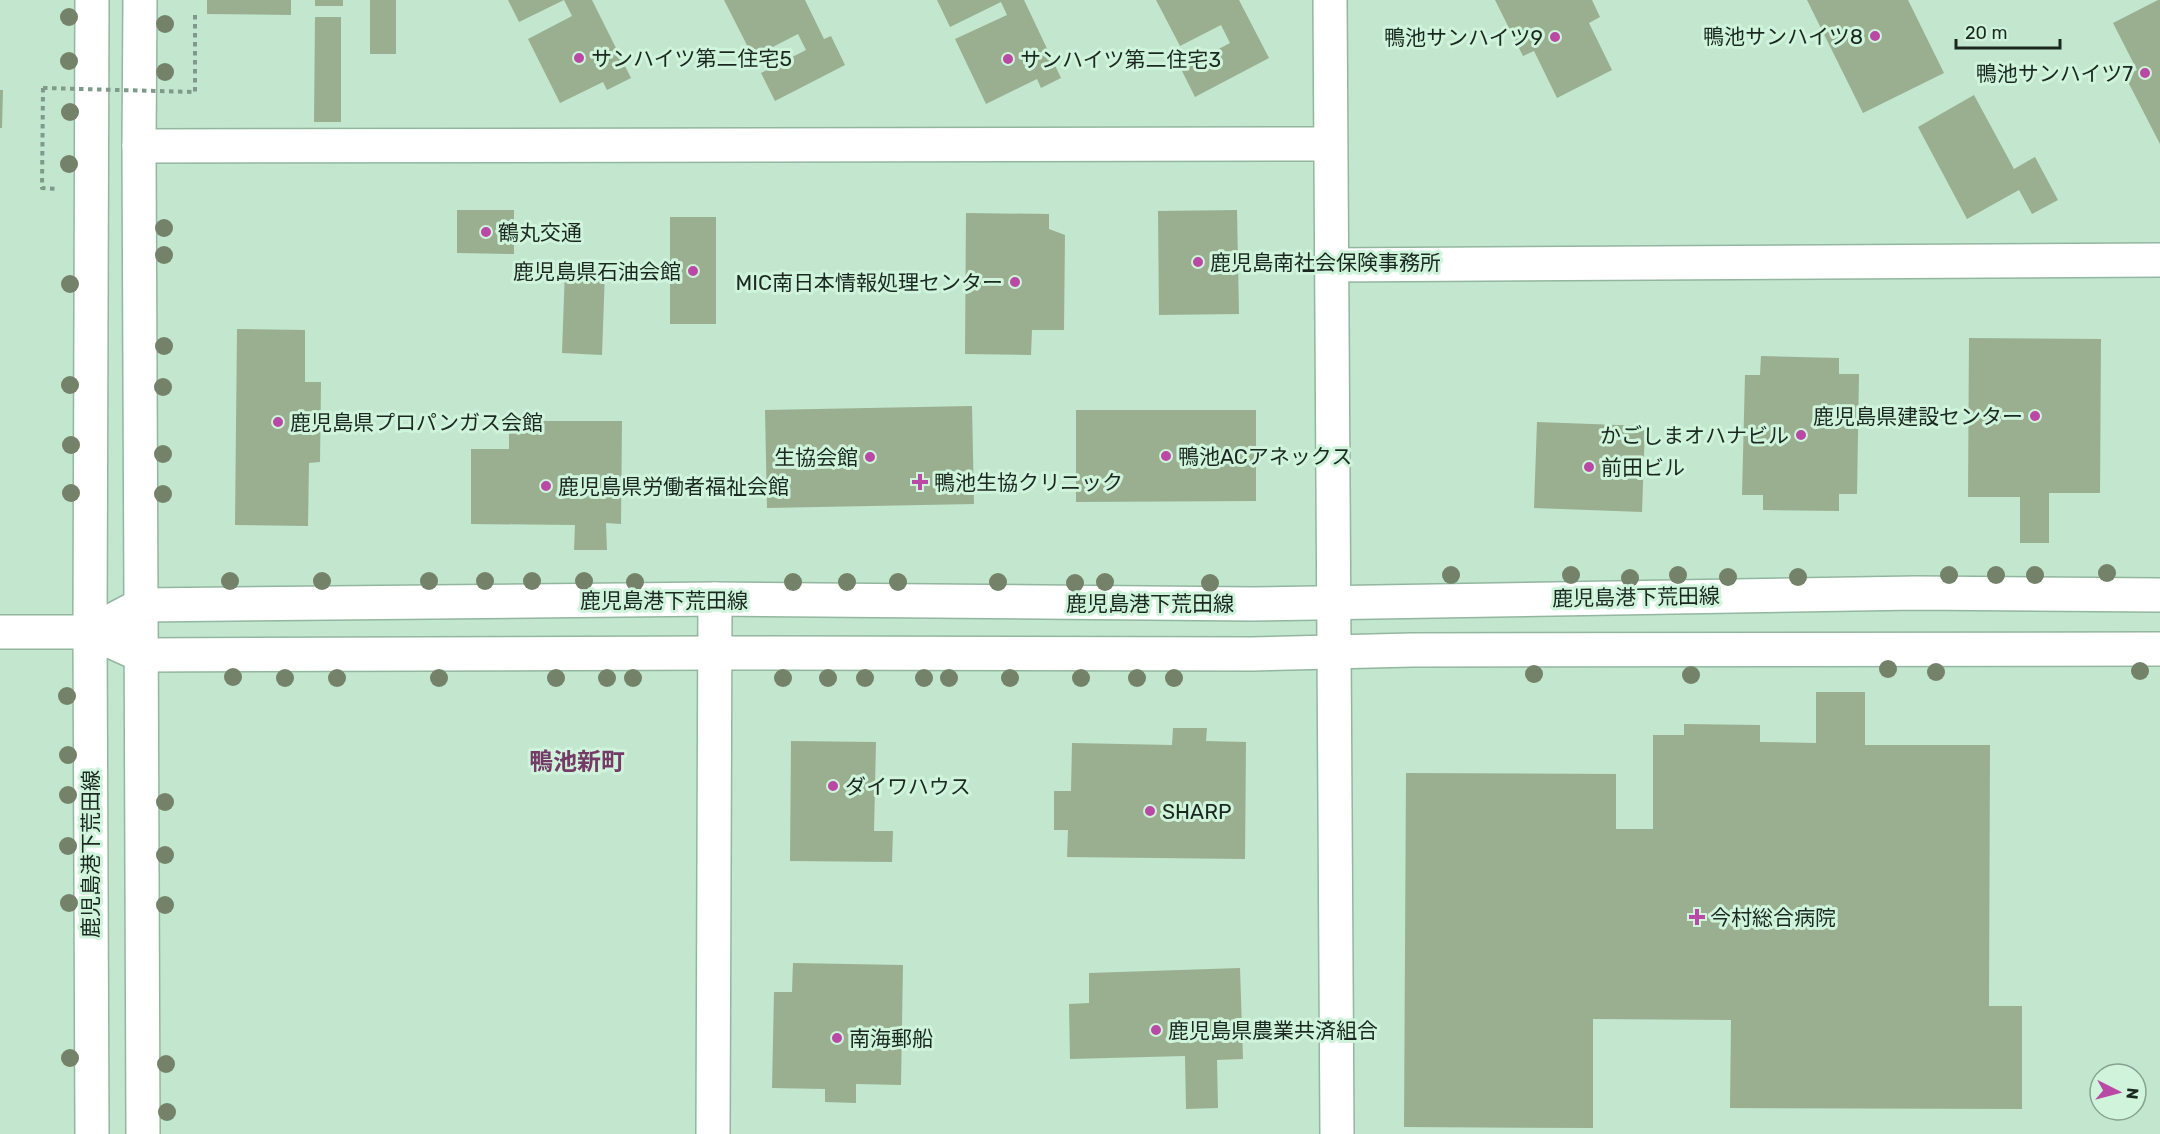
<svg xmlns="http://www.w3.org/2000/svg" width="2160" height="1134" font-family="Rubik,'Noto Sans JP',sans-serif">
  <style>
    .building { fill: #9aaf90 }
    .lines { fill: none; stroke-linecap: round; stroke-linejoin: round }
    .minor-casing { stroke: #93b69f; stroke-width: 36 }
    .tertiary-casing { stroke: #93b69f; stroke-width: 36 }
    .secondary-casing { stroke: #93b69f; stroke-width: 36 }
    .path { stroke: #7f9a88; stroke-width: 4; stroke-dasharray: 4.5 4.5; stroke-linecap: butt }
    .minor { stroke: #fff; stroke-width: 33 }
    .tertiary { stroke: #fff; stroke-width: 33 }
    .secondary { stroke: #fff; stroke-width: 33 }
    .path-bridge { stroke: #7f9a88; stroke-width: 4; stroke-dasharray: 4.5 4.5; stroke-linecap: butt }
    .tree { fill: #74826a }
    .poi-dot { fill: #ba49a5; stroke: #cff4db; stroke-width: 2 }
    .labels { text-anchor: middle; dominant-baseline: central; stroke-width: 6; stroke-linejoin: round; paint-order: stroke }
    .poi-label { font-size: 21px; fill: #1a281f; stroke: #cff4db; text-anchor: start }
    .street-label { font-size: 21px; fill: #1a281f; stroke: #cff4db }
    .quarter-label { font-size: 24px; font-weight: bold; fill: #743b67; stroke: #cff4db }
  </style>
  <rect width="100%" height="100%" fill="#c2e6ce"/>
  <g class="building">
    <path d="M207 0H291V15L207 14Z"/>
    <rect x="315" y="0" width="28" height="6"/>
    <rect x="370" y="0" width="26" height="54"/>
    <path d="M508 0H592L631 78 607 90 603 82 560 103 528 39 572 16 564 0 519 22Z"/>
    <path d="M724 0H805L824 39 831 36 845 65 775 101 761 73 806 50 798 34 753 57Z"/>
    <path d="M937 0H1024L1061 78 1041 88 1037 79 986 104 955 39 1007 15 1001 2 950 27Z"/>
    <path d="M1156 0H1239L1269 58 1195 97 1181 69 1230 43 1221 25 1180 46Z"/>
    <path d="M1495 0H1592L1600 17 1589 23 1612 70 1557 98 1534 51 1523 56Z"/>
    <path d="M1807 0H1908L1944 73 1863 113Z"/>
    <path d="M2158 0H2160V144L2125 76 2137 70 2113 23Z"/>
    <path d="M315 17H341V122H314Z"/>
    <path d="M0 90H3L2 128H0Z"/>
    <path d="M1974 95 2014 169 2035 157 2058 200 2032 214 2019 190 1967 219 1918 127Z"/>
    <path d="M457 210H514V254L457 253Z"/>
    <path d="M1237 210 1239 314 1159 315 1158 211Z"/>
    <path d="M966 213 1049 214V229L1065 235 1064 330H1032L1031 355 965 354Z"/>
    <rect x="670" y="217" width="46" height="107"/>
    <path d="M565 269 605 271 602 355 562 353Z"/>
    <path d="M237 329 305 330V382H321L320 462 309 463 308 526 235 525Z"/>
    <path d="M1969 338 2101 339 2100 493H2049V543H2020V497H1968Z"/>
    <path d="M1761 356 1839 358V374H1859L1857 494H1839V511L1763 510V495H1742L1745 375H1760Z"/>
    <path d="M972 406 974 504 767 508 765 410Z"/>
    <path d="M1076 410H1256V501L1076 502Z"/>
    <path d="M509 421H622L621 524 606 523 607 550H574L575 525 471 524V449H509Z"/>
    <path d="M1537 422 1645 426 1642 512 1534 508Z"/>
    <path d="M1816 692H1865V745H1990L1989 1006H2022V1109L1730 1108 1731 1020 1593 1019V1128L1404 1127 1406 773 1616 774V829H1653V735H1684V724L1760 725V742L1816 743Z"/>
    <path d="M1173 728H1207L1206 741 1246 742 1245 859 1067 857 1068 830H1054V791H1071L1072 743 1172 745Z"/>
    <path d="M791 741 876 742 874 831H893L892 862 790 861Z"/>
    <path d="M793 963 903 965 901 1085 856 1084V1103L825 1102V1089L772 1088 774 992H792Z"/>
    <path d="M1240 968 1243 1059 1217 1060 1218 1108 1186 1109 1185 1056 1070 1059 1069 1004 1089 1003V973Z"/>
  </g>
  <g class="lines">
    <defs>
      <g id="minor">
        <path d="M139 146 1330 144"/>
        <path d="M1331 265 2160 260"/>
        <path d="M713 1134 715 599"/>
      </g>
      <g id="tertiary">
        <path d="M140 0 139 146 141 605"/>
        <path d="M1330 0 1337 1134"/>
        <path d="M0 632H90L141 655"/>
        <path d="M90 632 92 0"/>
      </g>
      <g id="secondary">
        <path d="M141 605 143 1134"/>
        <path d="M141 655 716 653 1252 654 1412 650 2160 649"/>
        <path d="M92 1134 90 632 141 605 715 599 1252 604 1916 593 2160 595"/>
      </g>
    </defs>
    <use href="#minor" class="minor-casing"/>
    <use href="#tertiary" class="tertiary-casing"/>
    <use href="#secondary" class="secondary-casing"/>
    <g class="path">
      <path d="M195 15V92"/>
      <path d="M43 88 42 188 58 189"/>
    </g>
    <use href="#minor" class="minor"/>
    <use href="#tertiary" class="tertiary"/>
    <use href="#secondary" class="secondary"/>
    <path class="path-bridge" d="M43 88 195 92"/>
  </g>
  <g class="tree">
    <circle cx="69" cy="17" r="9"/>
    <circle cx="165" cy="24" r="9"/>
    <circle cx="69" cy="61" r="9"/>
    <circle cx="165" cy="72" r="9"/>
    <circle cx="70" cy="112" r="9"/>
    <circle cx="69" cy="164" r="9"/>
    <circle cx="164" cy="228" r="9"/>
    <circle cx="164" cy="255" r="9"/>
    <circle cx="70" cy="284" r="9"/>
    <circle cx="164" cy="346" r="9"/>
    <circle cx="70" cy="385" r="9"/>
    <circle cx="163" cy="387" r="9"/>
    <circle cx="71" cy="445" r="9"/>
    <circle cx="163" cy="454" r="9"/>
    <circle cx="71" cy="493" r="9"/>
    <circle cx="163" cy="494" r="9"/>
    <circle cx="2107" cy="573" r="9"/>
    <circle cx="1451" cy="575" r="9"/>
    <circle cx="1571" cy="575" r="9"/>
    <circle cx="1678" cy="575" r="9"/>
    <circle cx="1949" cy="575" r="9"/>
    <circle cx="1996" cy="575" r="9"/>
    <circle cx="2035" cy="575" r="9"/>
    <circle cx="1728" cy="577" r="9"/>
    <circle cx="1798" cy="577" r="9"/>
    <circle cx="1630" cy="578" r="9"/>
    <circle cx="230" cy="581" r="9"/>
    <circle cx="322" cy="581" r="9"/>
    <circle cx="429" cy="581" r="9"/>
    <circle cx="485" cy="581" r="9"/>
    <circle cx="532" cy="581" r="9"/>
    <circle cx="584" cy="581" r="9"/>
    <circle cx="635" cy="582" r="9"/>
    <circle cx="793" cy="582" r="9"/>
    <circle cx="847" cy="582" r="9"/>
    <circle cx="898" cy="582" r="9"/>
    <circle cx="998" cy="582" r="9"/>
    <circle cx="1105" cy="582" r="9"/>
    <circle cx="1075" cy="583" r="9"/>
    <circle cx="1210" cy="583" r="9"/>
    <circle cx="1888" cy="669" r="9"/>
    <circle cx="2140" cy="671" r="9"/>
    <circle cx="1936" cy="672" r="9"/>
    <circle cx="1534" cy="674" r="9"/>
    <circle cx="1691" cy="675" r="9"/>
    <circle cx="233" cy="677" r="9"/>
    <circle cx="285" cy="678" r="9"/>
    <circle cx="337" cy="678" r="9"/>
    <circle cx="439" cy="678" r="9"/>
    <circle cx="556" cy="678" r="9"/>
    <circle cx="607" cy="678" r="9"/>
    <circle cx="633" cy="678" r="9"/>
    <circle cx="783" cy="678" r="9"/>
    <circle cx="828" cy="678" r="9"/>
    <circle cx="865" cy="678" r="9"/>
    <circle cx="924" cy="678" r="9"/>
    <circle cx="949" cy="678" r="9"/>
    <circle cx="1010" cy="678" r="9"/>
    <circle cx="1081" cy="678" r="9"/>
    <circle cx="1137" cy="678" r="9"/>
    <circle cx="1174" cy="678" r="9"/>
    <circle cx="67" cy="696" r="9"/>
    <circle cx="68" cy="755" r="9"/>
    <circle cx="68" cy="795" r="9"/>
    <circle cx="165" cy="802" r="9"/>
    <circle cx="68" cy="846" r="9"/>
    <circle cx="165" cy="855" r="9"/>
    <circle cx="69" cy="903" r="9"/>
    <circle cx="165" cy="905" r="9"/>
    <circle cx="70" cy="1058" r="9"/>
    <circle cx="166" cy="1064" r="9"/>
    <circle cx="167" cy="1112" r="9"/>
  </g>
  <g class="poi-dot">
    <circle cx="1875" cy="36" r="6"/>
    <circle cx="1555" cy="37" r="6"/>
    <circle cx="579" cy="58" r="6"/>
    <circle cx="1008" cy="59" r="6"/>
    <circle cx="2145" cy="73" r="6"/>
    <circle cx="486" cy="232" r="6"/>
    <circle cx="1198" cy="262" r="6"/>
    <circle cx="693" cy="271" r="6"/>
    <circle cx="1015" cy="282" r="6"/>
    <circle cx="2035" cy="416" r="6"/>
    <circle cx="278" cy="422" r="6"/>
    <circle cx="1801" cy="435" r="6"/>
    <circle cx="1166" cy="456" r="6"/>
    <circle cx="870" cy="457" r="6"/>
    <circle cx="1589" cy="467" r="6"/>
    <path d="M917 473h6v6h6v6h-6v6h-6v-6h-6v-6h6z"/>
    <circle cx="546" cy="486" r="6"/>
    <circle cx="833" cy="786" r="6"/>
    <circle cx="1150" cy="811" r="6"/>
    <path d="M1694 908h6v6h6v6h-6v6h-6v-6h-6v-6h6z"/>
    <circle cx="1156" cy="1030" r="6"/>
    <circle cx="837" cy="1038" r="6"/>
  </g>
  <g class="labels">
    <g class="poi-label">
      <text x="1863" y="36" text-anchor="end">鴨池サンハイツ8</text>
      <text x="1543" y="37" text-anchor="end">鴨池サンハイツ9</text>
      <text x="591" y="58">サンハイツ第二住宅5</text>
      <text x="1020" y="59">サンハイツ第二住宅3</text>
      <text x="2133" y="73" text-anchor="end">鴨池サンハイツ7</text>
      <text x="498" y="232">鶴丸交通</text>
      <text x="1210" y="262">鹿児島南社会保険事務所</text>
      <text x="681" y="271" text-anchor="end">鹿児島県石油会館</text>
      <text x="1003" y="282" text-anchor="end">MIC南日本情報処理センター</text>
      <text x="2023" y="416" text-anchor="end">鹿児島県建設センター</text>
      <text x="290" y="422">鹿児島県プロパンガス会館</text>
      <text x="1789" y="435" text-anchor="end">かごしまオハナビル</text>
      <text x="1178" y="456">鴨池ACアネックス</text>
      <text x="858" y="457" text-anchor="end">生協会館</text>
      <text x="1601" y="467">前田ビル</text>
      <text x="934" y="482">鴨池生協クリニック</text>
      <text x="558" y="486">鹿児島県労働者福祉会館</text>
      <text x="845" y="786">ダイワハウス</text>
      <text x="1162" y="811">SHARP</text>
      <text x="1710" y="917">今村総合病院</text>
      <text x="1168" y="1030">鹿児島県農業共済組合</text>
      <text x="849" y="1038">南海郵船</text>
    </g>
    <g class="street-label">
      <text transform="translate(1636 597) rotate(-1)">鹿児島港下荒田線</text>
      <text x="664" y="600">鹿児島港下荒田線</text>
      <text x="1150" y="603">鹿児島港下荒田線</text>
      <text transform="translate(90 854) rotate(-90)">鹿児島港下荒田線</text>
    </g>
    <g class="quarter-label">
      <text x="577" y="762">鴨池新町</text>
    </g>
  </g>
  <g transform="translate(2118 1092) rotate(96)"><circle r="28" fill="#cff4db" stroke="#87a290" stroke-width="1.5"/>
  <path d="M0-4.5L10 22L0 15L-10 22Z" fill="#ba49a5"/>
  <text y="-9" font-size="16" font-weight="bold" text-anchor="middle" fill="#1a281f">N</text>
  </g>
  <path d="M1956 39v9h104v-9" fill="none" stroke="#1a281f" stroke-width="3"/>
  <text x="1965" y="39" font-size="18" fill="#1a281f" stroke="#cff4db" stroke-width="4.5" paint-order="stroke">20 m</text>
</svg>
